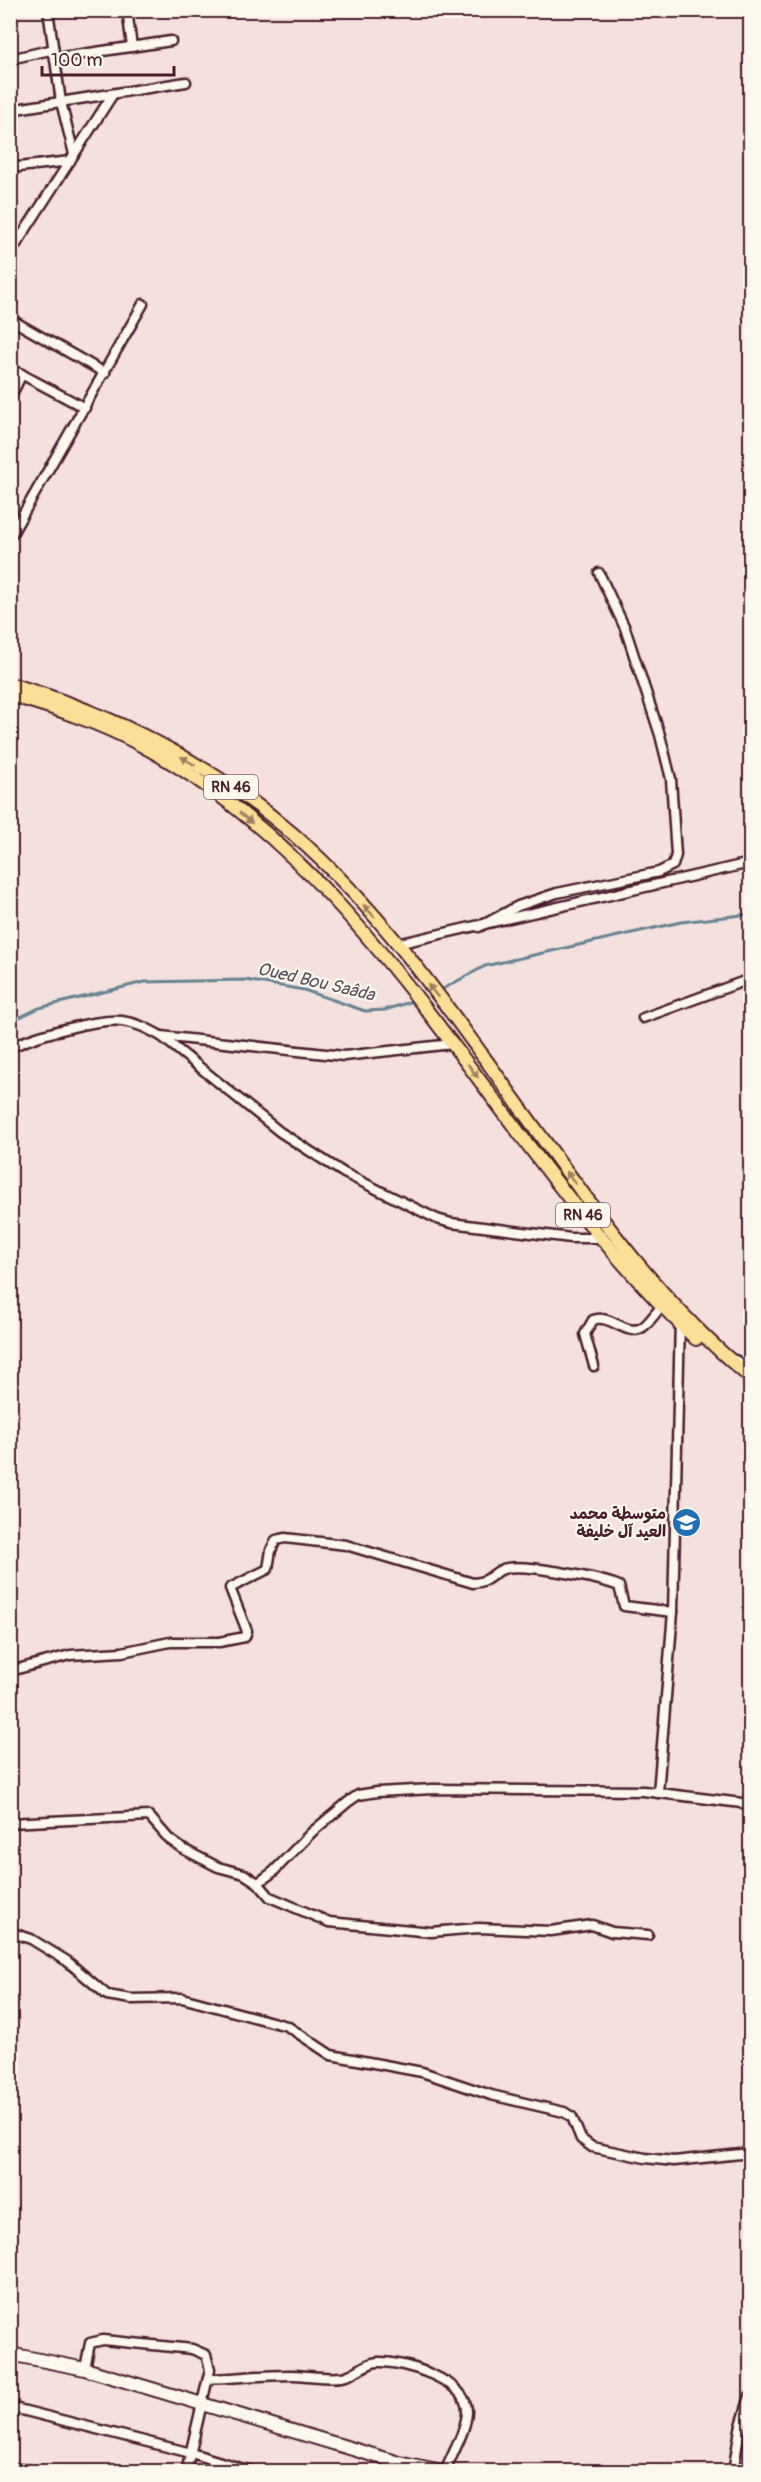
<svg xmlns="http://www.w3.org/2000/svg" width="761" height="2482" font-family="Pangolin,'Playpen Sans Arabic',sans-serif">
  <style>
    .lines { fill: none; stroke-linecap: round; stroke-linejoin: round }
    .stream { stroke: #668392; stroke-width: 3 }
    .minor-casing { stroke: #4a1f2b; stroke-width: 13 }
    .secondary-casing { stroke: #4a1f2b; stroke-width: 16 }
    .primary-casing { stroke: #4a1f2b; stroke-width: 16 }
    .minor { stroke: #fbf7ec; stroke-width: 8 }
    .secondary { stroke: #fbf7ec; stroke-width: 12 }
    .primary { stroke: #fbdf96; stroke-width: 12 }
    .oneway { fill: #a27f60 }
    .labels { text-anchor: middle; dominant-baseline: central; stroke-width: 4.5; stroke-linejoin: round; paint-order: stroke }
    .shield { fill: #fbf7ec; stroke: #7f6065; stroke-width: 1.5 }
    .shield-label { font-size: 15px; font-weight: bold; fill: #4a1f2b }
    .poi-label { font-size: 16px; font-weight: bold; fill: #4a1f2b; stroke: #fbf7ec; text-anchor: end }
    .water-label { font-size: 18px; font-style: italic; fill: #58515f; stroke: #fbf7ec }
  </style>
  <rect width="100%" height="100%" fill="#f4e1de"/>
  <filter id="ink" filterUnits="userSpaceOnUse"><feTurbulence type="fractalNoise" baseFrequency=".0167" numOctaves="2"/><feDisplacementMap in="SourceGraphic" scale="12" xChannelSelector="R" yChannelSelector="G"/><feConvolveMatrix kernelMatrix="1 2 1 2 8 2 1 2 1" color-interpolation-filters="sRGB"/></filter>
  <g filter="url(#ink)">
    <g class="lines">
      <g class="stream">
        <path d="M439 991 485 966 681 922 750 914"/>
        <path d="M10 1022 39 1008 144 982 246 980 304 990 365 1011 385 1010 413 1001"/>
      </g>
      <defs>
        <g id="minor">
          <path d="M48 10 61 102 74 154"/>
          <path d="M127 10 132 47"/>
          <path d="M10 59 50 50 55 58 171 41"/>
          <path d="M10 110 186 82"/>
          <path d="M10 168 70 161"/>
          <path d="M10 230 20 237"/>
          <path d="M10 254 113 94"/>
          <path d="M10 319 105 373"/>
          <path d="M10 368 85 408"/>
          <path d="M10 398 22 374"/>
          <path d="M10 537 143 304"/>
          <path d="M479 927 518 906 557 893 659 872 673 865 676 855 671 779 660 735 625 628 599 573"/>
          <path d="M397 944 750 863"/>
          <path d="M643 1018 750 979"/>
          <path d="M161 1036 344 1056 452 1044"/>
          <path d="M10 1048C32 1036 99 1018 122 1021 137 1023 148 1029 161 1036L280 1132 344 1173 437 1219 451 1223 571 1238H600"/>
          <path d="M735 1360 750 1368"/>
          <path d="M594 1366 585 1334 593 1320C611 1313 626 1338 643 1327 650 1322 656 1312 662 1306"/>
          <path d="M10 1671 70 1655 122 1652 170 1642H219L245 1637 247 1631 230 1588 268 1569 271 1550 276 1540 285 1538 346 1545 473 1583C492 1582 493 1570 507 1568 526 1564 600 1578 619 1586L624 1606 673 1612"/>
          <path d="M658 1793 673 1612 680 1320"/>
          <path d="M10 1823 149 1816 169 1839 183 1849 218 1867 244 1874 258 1883 270 1897 329 1922 431 1932 478 1928 551 1931 592 1925 612 1932 648 1935"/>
          <path d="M258 1883 273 1872 312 1832 348 1802 358 1795 377 1792 433 1789 643 1791 750 1804"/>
          <path d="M10 1932 31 1939 67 1961 107 1995 131 1999 182 1998 287 2026 331 2055 422 2072 491 2095 564 2112 572 2117 581 2139 592 2147 645 2158 674 2161 750 2153"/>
          <path d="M85 2369 90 2343 103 2340 192 2349 206 2355 210 2369 186 2472"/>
          <path d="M208 2379C236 2378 263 2375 290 2375 307 2375 324 2379 341 2377 355 2376 363 2363 378 2362 403 2361 468 2380 467 2412 466 2431 452 2454 445 2472"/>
          <path d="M10 2407 191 2453 254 2472"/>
          <path d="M10 2468 47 2472"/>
          <path d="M733 2472 740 2429 750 2396"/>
        </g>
        <path id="secondary" d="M10 2354 85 2369 403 2464 442 2472"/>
        <g id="primary">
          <path d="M10 684C113 714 212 764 293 834 391 919 464 1031 540 1135 604 1223 665 1307 750 1377"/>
          <path d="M10 695C55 708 99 722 141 745 386 877 499 1156 696 1339"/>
        </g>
      </defs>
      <use href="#minor" class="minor-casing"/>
      <use href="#secondary" class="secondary-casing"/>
      <use href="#primary" class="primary-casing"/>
      <use href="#minor" class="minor"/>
      <use href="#secondary" class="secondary"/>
      <use href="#primary" class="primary"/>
    </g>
    <defs><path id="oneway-solid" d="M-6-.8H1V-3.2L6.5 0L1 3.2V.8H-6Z" transform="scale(1.5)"/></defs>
    <g class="oneway">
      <use href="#oneway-solid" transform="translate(188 761) rotate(-149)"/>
      <use href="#oneway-solid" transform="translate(246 818) rotate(40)"/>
      <use href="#oneway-solid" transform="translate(369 911) rotate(-132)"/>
      <use href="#oneway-solid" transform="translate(433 991) rotate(-128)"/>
      <use href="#oneway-solid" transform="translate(473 1071) rotate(53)"/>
      <use href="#oneway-solid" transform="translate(571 1178) rotate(-126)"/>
    </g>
  </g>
  <defs>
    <symbol id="school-disc" viewBox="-11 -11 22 22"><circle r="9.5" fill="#1f6fb2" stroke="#fbf7ec"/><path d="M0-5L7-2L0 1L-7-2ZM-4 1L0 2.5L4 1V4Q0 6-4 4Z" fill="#fff"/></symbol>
  </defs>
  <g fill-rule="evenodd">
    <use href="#school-disc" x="670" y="1506" width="33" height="33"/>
  </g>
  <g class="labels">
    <g class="shield">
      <rect x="204" y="775" width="54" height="24" rx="4.5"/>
      <rect x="556" y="1203" width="54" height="24" rx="4.5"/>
    </g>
    <g class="shield-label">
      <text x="231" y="787">RN 46</text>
      <text x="583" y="1215">RN 46</text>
    </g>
    <g class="poi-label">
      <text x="666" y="1514">متوسطة محمد<tspan x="666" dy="18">العيد آل خليفة</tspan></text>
    </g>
    <g class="water-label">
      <text transform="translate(316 982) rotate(13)">Oued Bou Saâda</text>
    </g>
  </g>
  <rect width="761" height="2482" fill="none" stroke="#fbf7ec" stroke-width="36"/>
  <rect x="18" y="18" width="725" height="2446" fill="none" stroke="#4a1f2b" stroke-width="2" filter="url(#ink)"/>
  <path d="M42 66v9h132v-9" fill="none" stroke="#4a1f2b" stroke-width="3"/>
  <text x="51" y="66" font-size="18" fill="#4a1f2b" stroke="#fbf7ec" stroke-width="4.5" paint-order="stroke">100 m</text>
</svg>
